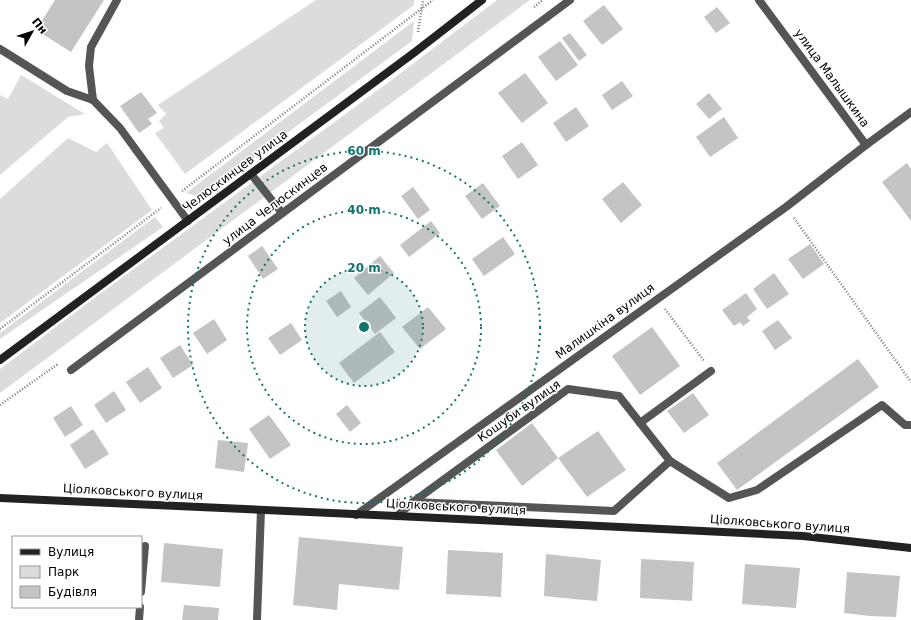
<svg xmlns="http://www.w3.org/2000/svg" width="911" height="620" font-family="'DejaVu Sans',sans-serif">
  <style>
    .green { fill: #dcdcdc }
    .building { fill: #c4c4c4 }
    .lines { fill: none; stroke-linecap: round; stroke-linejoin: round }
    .path { stroke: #777; stroke-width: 2.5; stroke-dasharray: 1 2; stroke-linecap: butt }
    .service { stroke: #555; stroke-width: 8 }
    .minor { stroke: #555; stroke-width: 8 }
    .secondary { stroke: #222; stroke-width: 8 }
    .ring { fill: none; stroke: #0f766e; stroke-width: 2; stroke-dasharray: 2 4 }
    .labels { text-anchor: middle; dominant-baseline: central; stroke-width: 3; stroke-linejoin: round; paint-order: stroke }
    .street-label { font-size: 12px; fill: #000; stroke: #fff }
    .centre { fill: #0f766e; stroke: #fff; stroke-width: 2 }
    .ring-label { font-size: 12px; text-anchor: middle; font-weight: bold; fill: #0f766e; stroke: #fff; stroke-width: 3; stroke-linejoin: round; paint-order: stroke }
  </style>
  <rect width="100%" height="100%" fill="#fff"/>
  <g class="green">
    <path d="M316 0H414V5L185 174 155 133 164 128 159 121 166 114 158 105Z"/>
    <path d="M497 0H530L0 393V369L101 293 389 82Z"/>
    <path d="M414 21 412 41 200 197 186 193Z"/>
    <path d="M21 75 85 114 68 117 0 175V95L8 99Z"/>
    <path d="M68 138 96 152 107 143 152 210 0 323V199Z"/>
    <path d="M155 217 163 227 0 339V333Z"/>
  </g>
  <g class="building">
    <path d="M55 0H104L71 52 36 30Z"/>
    <path d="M604 5 623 29 602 45 583 21Z"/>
    <path d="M717 7 730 23 716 33 704 17Z"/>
    <path d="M570 33 587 55 579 61 562 38Z"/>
    <path d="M560 41 578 65 556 81 538 57Z"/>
    <path d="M525 73 548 103 522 123 498 93Z"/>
    <path d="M622 81 633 96 612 110 602 95Z"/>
    <path d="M141 92 157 113 148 119 152 124 139 133 120 106Z"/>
    <path d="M709 93 722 109 709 119 696 104Z"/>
    <path d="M576 107 589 126 566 142 553 123Z"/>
    <path d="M724 117 738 138 710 157 696 137Z"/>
    <path d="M522 142 538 165 518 179 502 156Z"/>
    <path d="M907 163 911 169V221L882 182Z"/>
    <path d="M623 182 642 205 621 223 602 199Z"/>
    <path d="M483 183 500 206 482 219 465 196Z"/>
    <path d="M413 187 430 210 418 219 401 196Z"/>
    <path d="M431 221 440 233 409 257 400 245Z"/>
    <path d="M503 237 515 254 484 276 472 259Z"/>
    <path d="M810 244 824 264 803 279 788 259Z"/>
    <path d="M262 246 278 269 263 279 248 256Z"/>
    <path d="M380 256 394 273 368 295 354 278Z"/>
    <path d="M774 273 789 294 767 309 753 289Z"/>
    <path d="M341 291 351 307 337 317 326 301Z"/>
    <path d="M746 293 757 309 747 317 750 321 743 326 740 322 734 326 722 310Z"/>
    <path d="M380 297 396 318 375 334 359 313Z"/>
    <path d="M428 307 446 329 420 349 402 327Z"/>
    <path d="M214 319 227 340 207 354 193 333Z"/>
    <path d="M778 320 792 338 775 350 762 331Z"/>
    <path d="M291 323 302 340 280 355 268 338Z"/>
    <path d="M652 327 680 366 640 395 612 356Z"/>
    <path d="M380 332 395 352 354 383 339 363Z"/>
    <path d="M180 345 193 365 173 378 160 358Z"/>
    <path d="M858 359 879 387 737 490 717 463Z"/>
    <path d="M148 367 162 388 140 403 126 382Z"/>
    <path d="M114 391 126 410 106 423 94 405Z"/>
    <path d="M693 393 709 415 684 433 667 411Z"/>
    <path d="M347 405 361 423 350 432 336 414Z"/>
    <path d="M71 406 83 425 65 437 53 418Z"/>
    <path d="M269 415 291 445 270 459 249 429Z"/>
    <path d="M532 423 558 458 598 431 626 470 587 497 558 458 522 486 496 450Z"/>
    <path d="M93 429 109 454 85 469 70 445Z"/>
    <path d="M218 440 248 443 244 472 215 468Z"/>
    <path d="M299 537 403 547 399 590 339 584 337 610 293 605Z"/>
    <path d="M164 543 223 549 220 587 161 582Z"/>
    <path d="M448 550 503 553 501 597 446 594Z"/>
    <path d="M546 554 601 560 597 601 573 599 544 596Z"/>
    <path d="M641 559 694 562 692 601 640 598Z"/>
    <path d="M745 564 800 568 796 608 742 604Z"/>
    <path d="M847 572 900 576 896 617 870 616 844 613Z"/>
    <path d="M184 605 219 608 218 620H182Z"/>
  </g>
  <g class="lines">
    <g class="path">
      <path d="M534 7 543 0"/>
      <path d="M418 32 423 0"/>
      <path d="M182 191 433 0"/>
      <path d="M794 218 911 382"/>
      <path d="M665 309 704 361"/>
      <path d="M0 329 161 208"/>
      <path d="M0 405 58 364"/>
    </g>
    <g class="service">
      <path d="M0 49 67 91 93 100 120 128 188 221"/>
      <path d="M93 100 89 66 91 47 117 0"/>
      <path d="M640 423 711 371"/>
      <path d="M141 592 145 546"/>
      <path d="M139 620 140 607"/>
    </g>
    <g class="minor">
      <path d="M759 0 866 145"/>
      <path d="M251 174 282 213"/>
      <path d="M71 370 570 0"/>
      <path d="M413 502 614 511 670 461"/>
      <path d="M356 515 786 207 866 145 911 112"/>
      <path d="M397 516 413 502 568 389 619 396 670 461 729 498 757 490 882 405 905 425H911"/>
      <path d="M257 620 261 510"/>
    </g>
    <g class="secondary">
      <path d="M0 360 415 52 482 0"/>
      <path d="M0 498 397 516 803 536 911 548"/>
    </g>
  </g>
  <circle cx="364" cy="327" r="59" fill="#0f766e" fill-opacity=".12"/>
  <g class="ring">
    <circle cx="364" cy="327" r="59"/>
    <circle cx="364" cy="327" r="117"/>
    <circle cx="364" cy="327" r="176"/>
  </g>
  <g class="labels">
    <g class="street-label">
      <text transform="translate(832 78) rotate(54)">улица Малышкина</text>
      <text transform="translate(235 171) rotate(-37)">Челюскинцев улица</text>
      <text transform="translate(275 204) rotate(-37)">улица Челюскинцев</text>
      <text transform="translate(605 321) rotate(-36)">Малишкіна вулиця</text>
      <text transform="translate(519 411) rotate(-35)">Кошуби вулиця</text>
      <text transform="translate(133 492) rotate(3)">Ціолковського вулиця</text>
      <text transform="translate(456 507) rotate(3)">Ціолковського вулиця</text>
      <text transform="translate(780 524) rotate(4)">Ціолковського вулиця</text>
    </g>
  </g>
  <circle cx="364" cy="327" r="6" class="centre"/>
  <g class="ring-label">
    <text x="364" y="155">60 m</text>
    <text x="364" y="214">40 m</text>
    <text x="364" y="272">20 m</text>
  </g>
  <rect x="12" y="536" width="130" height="72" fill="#ffffff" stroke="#999999"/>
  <rect x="20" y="549" width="20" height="6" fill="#222222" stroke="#999999"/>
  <text x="48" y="556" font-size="12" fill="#000000">Вулиця</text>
  <rect x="20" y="566" width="20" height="12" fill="#dcdcdc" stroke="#999999"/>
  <text x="48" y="576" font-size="12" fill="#000000">Парк</text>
  <rect x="20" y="586" width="20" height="12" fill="#c4c4c4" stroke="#999999"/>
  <text x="48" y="596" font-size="12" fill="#000000">Будівля</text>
  <g transform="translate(32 32) rotate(51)" stroke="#ffffff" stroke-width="3" paint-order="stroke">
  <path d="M0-3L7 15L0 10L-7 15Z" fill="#000000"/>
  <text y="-6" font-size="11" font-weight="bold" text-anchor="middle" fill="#000000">Пн</text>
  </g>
</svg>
